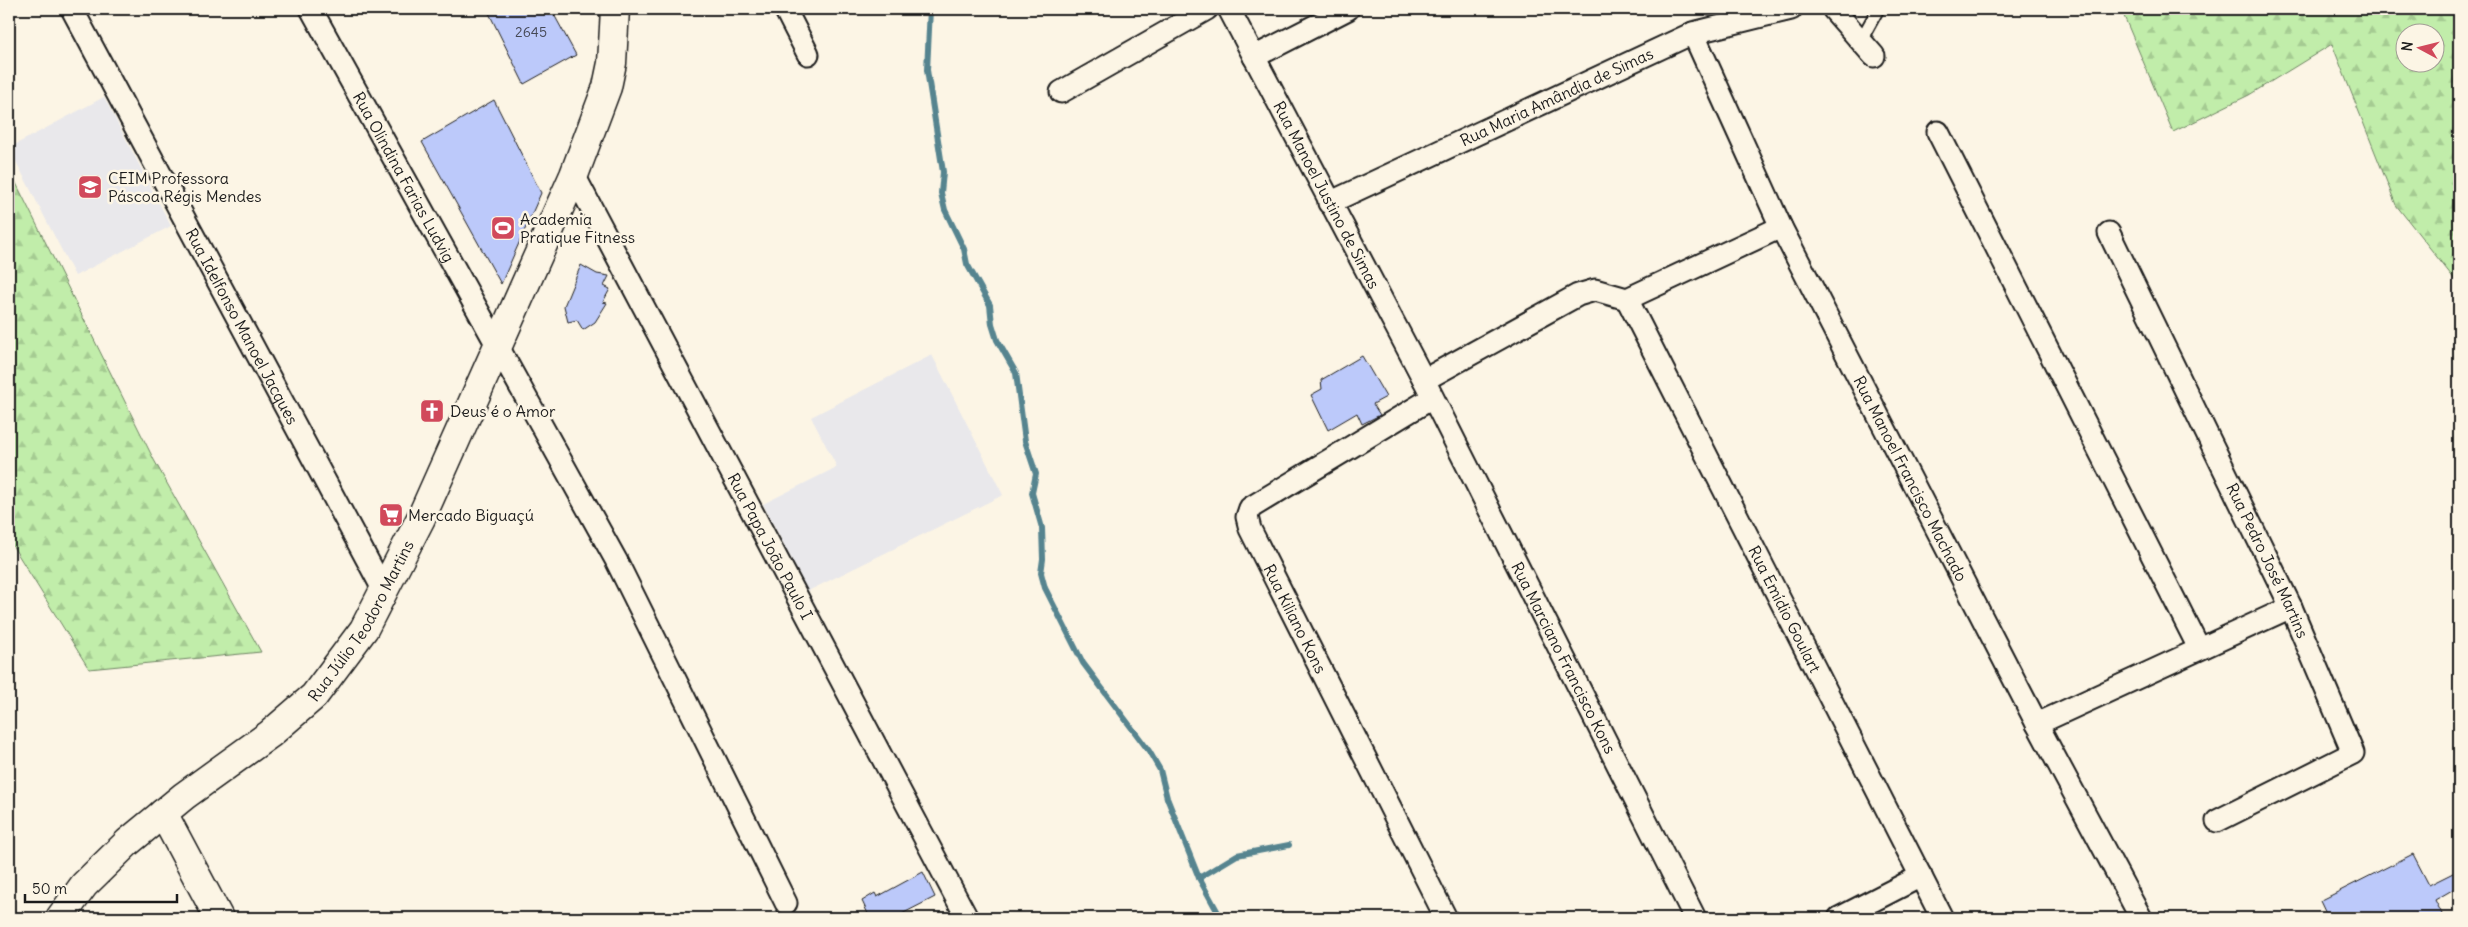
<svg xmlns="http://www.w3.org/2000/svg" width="2468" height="927" font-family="Delius,sans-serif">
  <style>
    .built { fill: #e9e8eb }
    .forest { fill: url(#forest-firs); stroke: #6e8463; fill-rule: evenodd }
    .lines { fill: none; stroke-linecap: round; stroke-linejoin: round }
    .stream { stroke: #56848f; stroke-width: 6 }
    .building { fill: #bcc9fa; stroke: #1c1c1c }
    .lane-casing { stroke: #1c1c1c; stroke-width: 15 }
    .street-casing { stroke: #1c1c1c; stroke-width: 25 }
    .secondary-casing { stroke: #1c1c1c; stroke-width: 31 }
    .lane { stroke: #fcf5e5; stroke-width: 11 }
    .street { stroke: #fcf5e5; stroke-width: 21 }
    .secondary { stroke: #fcf5e5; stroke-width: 28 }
    .labels { text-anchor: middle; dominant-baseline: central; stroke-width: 5; stroke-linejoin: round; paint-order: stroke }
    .number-label { font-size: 14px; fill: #444754 }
    .street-label { font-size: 16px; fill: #1c1c1c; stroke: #fcf5e5 }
    .poi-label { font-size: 16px; fill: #1c1c1c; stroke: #fcf5e5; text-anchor: start }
  </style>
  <defs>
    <pattern id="forest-firs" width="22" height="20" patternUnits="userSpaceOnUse" patternTransform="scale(1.25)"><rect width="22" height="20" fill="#c1edaa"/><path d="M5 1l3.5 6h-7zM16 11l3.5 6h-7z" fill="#a5cb92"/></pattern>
  </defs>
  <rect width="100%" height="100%" fill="#fcf5e5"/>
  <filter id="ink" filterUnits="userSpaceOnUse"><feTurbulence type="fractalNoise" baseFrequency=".02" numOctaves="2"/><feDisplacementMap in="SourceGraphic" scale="10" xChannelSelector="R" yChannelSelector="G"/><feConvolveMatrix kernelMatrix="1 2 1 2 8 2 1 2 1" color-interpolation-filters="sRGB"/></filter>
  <g filter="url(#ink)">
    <g class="built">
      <path d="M104 97 171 226 75 276 9 148Z"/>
      <path d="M932 355 1003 495 808 591 763 504 837 467 811 417Z"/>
    </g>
    <g class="forest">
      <path d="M2121 9H2459V285L2396 205 2332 44 2249 95 2173 132ZM2406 32H2436V62H2406Z"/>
      <path d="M9 169 154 460 261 652 89 669 9 540Z"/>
    </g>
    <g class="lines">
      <g class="stream">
        <path d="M930 9 927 70 943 172 941 193 945 210 964 249 967 264 990 305 992 324 997 340 1016 373 1025 441 1036 474 1032 493 1042 528 1043 559 1041 573 1045 588 1083 663 1149 751 1160 770 1167 798 1199 878 1221 918"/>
        <path d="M1199 878 1237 855 1289 845"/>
      </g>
    </g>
    <g class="building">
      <path d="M487 9H551L576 55 524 84Z"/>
      <path d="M494 100 541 193 501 284 422 142Z"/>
      <path d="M581 265 597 274 609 276 604 286 610 289 603 302 607 303 595 322 583 330 577 320 568 322 564 306Z"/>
      <path d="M1362 356 1386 397 1373 404 1380 415 1362 424 1357 413 1328 430 1311 395 1322 389 1321 380Z"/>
      <path d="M2413 854 2429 885 2459 870V886L2435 900 2444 918H2328L2320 901Z"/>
      <path d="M923 872 935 897 894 918H870L862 901 875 893 877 897Z"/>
    </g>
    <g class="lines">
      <defs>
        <path id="lane" d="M1861 40 1878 9"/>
        <g id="street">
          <path id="s1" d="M72 9 384 591"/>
          <path id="s2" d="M311 9 616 560 786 903"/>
          <path d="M785 9 808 54"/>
          <path id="s3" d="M1229 9 1424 380 1695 918"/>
          <path d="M1833 9 1874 56"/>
          <path id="s4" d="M1693 33 1781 227 2037 724 2141 918"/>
          <path d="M1254 57 1348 9"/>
          <path d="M1061 92 1207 9"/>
          <path d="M1938 132 2199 648"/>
          <path id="s5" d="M574 175 967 918"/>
          <path id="s6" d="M1329 203 1693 33 1791 9"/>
          <path id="s7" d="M2109 233 2291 607 2353 753 2217 821"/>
          <path id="s8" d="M1627 299 1942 918"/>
          <path d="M1627 299 1781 227"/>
          <path d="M1424 380 1578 295 1595 290 1627 299"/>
          <path id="s9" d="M1432 398 1250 508 1247 517 1250 529 1446 918"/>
          <path d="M2037 724 2291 607"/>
          <path d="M1839 918 1921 876"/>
        </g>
        <g id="secondary">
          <path d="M163 813 219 918"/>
          <path id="s10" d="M60 918 84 885 128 842 184 796 270 734 314 696 364 629 421 518 574 175 607 87 612 63 615 9"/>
        </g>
      </defs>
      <use href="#lane" class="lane-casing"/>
      <use href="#street" class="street-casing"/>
      <use href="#secondary" class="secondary-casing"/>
      <use href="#lane" class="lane"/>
      <use href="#street" class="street"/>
      <use href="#secondary" class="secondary"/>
    </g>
  </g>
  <defs>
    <symbol id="school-square" viewBox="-11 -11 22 22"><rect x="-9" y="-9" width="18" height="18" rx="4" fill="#d1495b" stroke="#fcf5e5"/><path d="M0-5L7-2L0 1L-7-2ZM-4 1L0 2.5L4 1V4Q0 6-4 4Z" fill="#fff"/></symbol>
    <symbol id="stadium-square" viewBox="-11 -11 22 22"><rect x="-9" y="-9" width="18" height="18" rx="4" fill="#d1495b" stroke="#fcf5e5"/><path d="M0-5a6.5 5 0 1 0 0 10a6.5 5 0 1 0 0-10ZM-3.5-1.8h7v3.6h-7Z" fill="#fff"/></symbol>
    <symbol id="church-square" viewBox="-11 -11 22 22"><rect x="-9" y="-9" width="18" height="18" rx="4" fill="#d1495b" stroke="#fcf5e5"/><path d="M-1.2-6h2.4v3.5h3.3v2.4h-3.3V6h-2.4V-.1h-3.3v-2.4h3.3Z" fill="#fff"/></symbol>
    <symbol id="supermarket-square" viewBox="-11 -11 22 22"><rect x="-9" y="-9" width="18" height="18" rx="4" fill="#d1495b" stroke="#fcf5e5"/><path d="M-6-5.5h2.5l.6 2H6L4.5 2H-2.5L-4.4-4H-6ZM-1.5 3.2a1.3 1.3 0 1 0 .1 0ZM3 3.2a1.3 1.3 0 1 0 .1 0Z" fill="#fff"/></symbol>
  </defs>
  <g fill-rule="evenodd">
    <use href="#school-square" x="76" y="173" width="28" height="28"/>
    <use href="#stadium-square" x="489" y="214" width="28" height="28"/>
    <use href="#church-square" x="418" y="397" width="28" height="28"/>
    <use href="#supermarket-square" x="377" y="501" width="28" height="28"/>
  </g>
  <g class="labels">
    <g class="number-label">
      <text x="531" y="32">2645</text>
    </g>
    <g class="street-label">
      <text stroke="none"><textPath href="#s6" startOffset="251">Rua Maria Amândia de Simas</textPath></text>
      <text stroke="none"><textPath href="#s2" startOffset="192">Rua Olindina Farias Ludvig</textPath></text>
      <text stroke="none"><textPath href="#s3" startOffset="210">Rua Manoel Justino de Simas</textPath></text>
      <text stroke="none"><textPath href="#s1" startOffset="360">Rua Idelfonso Manoel Jacques</textPath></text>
      <text stroke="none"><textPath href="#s4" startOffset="496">Rua Manoel Francisco Machado</textPath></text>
      <text stroke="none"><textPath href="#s5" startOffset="420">Rua Papa João Paulo I</textPath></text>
      <text stroke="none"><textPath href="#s7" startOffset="364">Rua Pedro José Martins</textPath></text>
      <text stroke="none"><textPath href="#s8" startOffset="348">Rua Emídio Goulart</textPath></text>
      <text stroke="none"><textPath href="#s9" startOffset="335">Rua Kiliano Kons</textPath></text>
      <text stroke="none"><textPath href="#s10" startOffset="428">Rua Júlio Teodoro Martins</textPath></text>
      <text stroke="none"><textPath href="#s3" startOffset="730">Rua Marciano Francisco Kons</textPath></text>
    </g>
    <g class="poi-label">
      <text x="108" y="178">CEIM Professora<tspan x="108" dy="18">Páscoa Régis Mendes</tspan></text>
      <text x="520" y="219">Academia<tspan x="520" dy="18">Pratique Fitness</tspan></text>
      <text x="450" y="411">Deus é o Amor</text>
      <text x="408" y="515">Mercado Biguaçú</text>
    </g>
  </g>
  <rect width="2468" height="927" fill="none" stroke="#fcf5e5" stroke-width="30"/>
  <rect x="15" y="15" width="2438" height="897" fill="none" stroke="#1c1c1c" stroke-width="2" filter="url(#ink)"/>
  <g transform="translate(2420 48) rotate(277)"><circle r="24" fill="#fcf5e5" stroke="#a29e95"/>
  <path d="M0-4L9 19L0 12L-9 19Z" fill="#d1495b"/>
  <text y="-8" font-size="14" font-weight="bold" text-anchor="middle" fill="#1c1c1c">N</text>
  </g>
  <path d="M25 894v8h152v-8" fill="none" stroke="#1c1c1c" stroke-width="2.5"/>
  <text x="32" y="894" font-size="15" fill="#1c1c1c" stroke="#fcf5e5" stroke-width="4" paint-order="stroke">50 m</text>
</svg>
